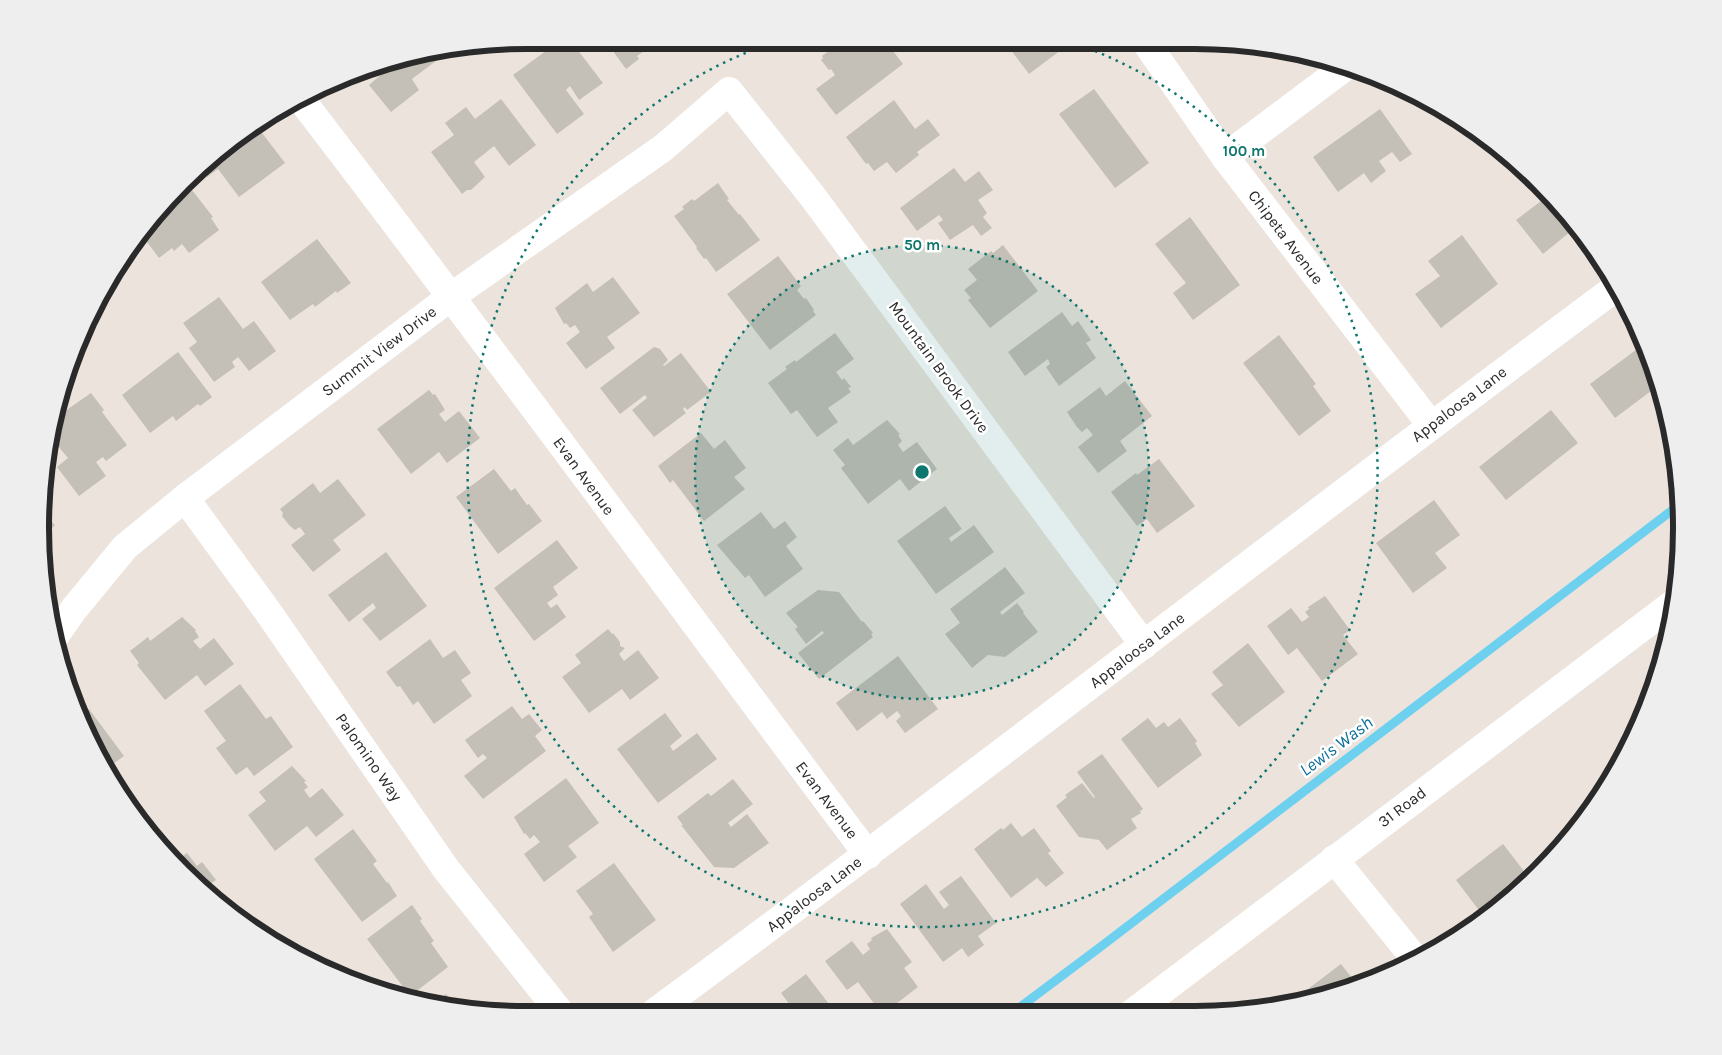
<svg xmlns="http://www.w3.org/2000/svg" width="1722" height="1055" font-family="Karla,sans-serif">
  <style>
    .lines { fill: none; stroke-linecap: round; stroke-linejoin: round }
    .stream { stroke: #6ed0ef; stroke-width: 9 }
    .building { fill: #c4bfb7 }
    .minor { stroke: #fff; stroke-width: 28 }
    .tertiary { stroke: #fff; stroke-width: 28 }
    .ring { fill: none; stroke: #0f766e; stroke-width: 2.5; stroke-dasharray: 2.5 5 }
    .labels { text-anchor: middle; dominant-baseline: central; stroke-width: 5; stroke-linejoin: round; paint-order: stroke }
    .street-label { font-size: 16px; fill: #2a2a2a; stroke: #fff }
    .water-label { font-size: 18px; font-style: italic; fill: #0d6e9b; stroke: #fff }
    .rim { fill: none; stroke: #2a2a2a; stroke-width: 6 }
    .centre { fill: #0f766e; stroke: #fff; stroke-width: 2.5 }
    .ring-label { font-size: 15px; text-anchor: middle; font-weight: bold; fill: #0f766e; stroke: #fff; stroke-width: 5; stroke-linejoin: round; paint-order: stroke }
  </style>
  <rect width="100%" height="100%" fill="#ece4dc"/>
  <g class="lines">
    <path class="stream" d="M1012 1013 1099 948 1679 505"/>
  </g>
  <g class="building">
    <path d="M561 40H570L603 83 579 100 570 86 566 90 584 114 557 134 513 75Z"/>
    <path d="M605 40 658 41 637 56 639 59 626 69Z"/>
    <path d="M838 42H886L903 64 836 115 816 89 835 75 831 69 829 70 821 60 823 58 822 56 837 45 836 43Z"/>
    <path d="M1008 43H1056L1061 50 1029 74 1007 45Z"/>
    <path d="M445 54 412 79 419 90 391 112 369 85 383 73 379 67 374 70 371 66Z"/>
    <path d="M1094 89 1149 163 1115 188 1059 114Z"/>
    <path d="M501 99 536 145 509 166 494 146 474 162 485 177 471 190H467L462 194 431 152 454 135 445 123 466 107 475 119Z"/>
    <path d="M894 100 915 129 928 119 940 135 917 152 919 155 896 173 887 162 874 171 868 163 866 164 846 137Z"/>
    <path d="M1380 109 1412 154 1400 162 1392 152 1379 161 1386 171 1371 183 1364 173 1338 192 1313 157Z"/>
    <path d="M256 125 285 163 239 197 218 169 207 177 200 168 231 141Z"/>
    <path d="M954 168 965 182 979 171 993 190 978 200 987 213 983 217 992 228 981 236 973 225 950 240 938 223 943 220 939 215 917 231 900 208Z"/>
    <path d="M185 181 213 217 211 218 219 230 189 253 182 244 174 251 172 248 159 258 141 234Z"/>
    <path d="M718 183 729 199 727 200 739 215 740 214 760 240 716 272 706 258 704 259 696 248 697 247 674 216 684 209 682 207 692 199 694 201Z"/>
    <path d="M1549 195 1561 206 1576 227 1543 254 1516 220Z"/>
    <path d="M1190 217 1240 285 1193 320 1173 293 1186 283 1155 244Z"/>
    <path d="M1462 235 1498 284 1441 328 1415 294 1440 276 1428 261Z"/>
    <path d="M317 239 351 283 337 293 336 291 315 307 313 304 290 320 261 282Z"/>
    <path d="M1003 245 1038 291 990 328 968 300 971 298 964 290 977 280 968 269 991 251 993 253Z"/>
    <path d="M778 256 801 286 797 290 804 299 806 298 814 310 813 311 816 315 770 350 727 294Z"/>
    <path d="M120 260 125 268 111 279Z"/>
    <path d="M613 277 640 313 607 337 615 348 586 369 566 343 580 332 575 325 570 328 566 323 564 324 555 308 587 283 593 292Z"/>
    <path d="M219 297 243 329 254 321 276 351 249 371 238 357 232 362 235 367 214 382 189 348 197 342 183 323Z"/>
    <path d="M1062 312 1072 326 1078 321 1091 340 1086 343 1096 358 1059 386 1046 367 1050 364 1048 359 1025 376 1008 352Z"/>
    <path d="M835 333 854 359 836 372 842 380 844 378 851 387 848 388 851 392 828 408 838 422 817 437 797 410 791 414 768 383 787 369 785 367 795 360 796 362Z"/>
    <path d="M1279 335 1316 384 1313 386 1331 411 1299 436 1243 363Z"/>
    <path d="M1644 344 1656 371 1659 385 1615 418 1590 384Z"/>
    <path d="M654 347 660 349 668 360 663 365 664 366 681 353 711 392 687 410 685 407 683 409 686 413 654 437 632 410 647 398 645 395 620 414 600 388Z"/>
    <path d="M178 352 212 397 200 406 198 404 176 421 173 416 150 433 122 395Z"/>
    <path d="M1125 381 1152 416 1120 441 1127 451 1098 473 1078 447 1093 435 1087 428 1082 432 1077 427 1067 412 1100 387 1106 396Z"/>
    <path d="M429 390 433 395 435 394 445 410 439 414 445 422 459 411 480 438 447 463 439 452 411 474 377 429Z"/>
    <path d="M91 393 104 410 102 412 127 445 106 461 103 457 96 462 106 476 79 496 57 467 68 458 54 441 58 416Z"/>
    <path d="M1551 410 1578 443 1506 500 1479 467Z"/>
    <path d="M887 420 900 434 898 435 902 441 898 445 903 452 917 442 937 469 909 491 900 479 868 504 841 468 845 465 833 450 848 438 853 445Z"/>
    <path d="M701 433 714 449 725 440 746 468 734 477 745 489 704 521 673 480 670 483 658 466Z"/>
    <path d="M1159 459 1195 506 1157 533 1147 519 1137 526 1111 492 1136 473 1137 475Z"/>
    <path d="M494 469 511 491 515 488 527 505 529 504 542 521 498 554 456 497Z"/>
    <path d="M338 479 366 515 333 540 341 550 313 572 291 545 305 534 300 527 295 530 289 525 282 516 283 513 280 509 313 483 320 493Z"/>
    <path d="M1434 500 1460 535 1435 553 1447 568 1413 593 1376 543Z"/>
    <path d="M945 506 962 529 949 538 951 542 974 525 994 552 936 594 897 541Z"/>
    <path d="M761 512 774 529 785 521 797 537 786 546 803 569 765 597 749 575 745 578 717 545Z"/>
    <path d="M42 513 55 525 41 540 40 527Z"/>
    <path d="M557 540 578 568 553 587 558 595 547 603 551 608 557 604 566 617 534 641 494 588Z"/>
    <path d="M386 552 427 606 380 641 362 619 376 608 373 603 349 622 328 595Z"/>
    <path d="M1005 567 1025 593 1000 612 1002 615 1017 603 1024 612 1023 613 1038 632 1005 657 988 655 972 668 945 634 960 623 950 609Z"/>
    <path d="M818 590 839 592 862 622 863 621 873 633 871 634 873 637 819 679 798 653 824 633 822 631 806 644 795 629 798 627 786 613Z"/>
    <path d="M1325 596 1350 630 1343 635 1358 654 1322 681 1297 648 1288 655 1267 626 1291 608 1302 622 1309 617 1305 612 1309 609 1308 607Z"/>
    <path d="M182 617 196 630 195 631 199 637 193 641 200 649 214 638 234 664 205 686 197 675 165 700 137 665 139 663 130 651 148 637 150 641Z"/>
    <path d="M608 629 612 634 613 633 620 642V646L625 648 619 654 624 661 638 650 659 678 630 700 622 689 589 713 562 677 581 663 575 655Z"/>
    <path d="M430 639 443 658 455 650 471 673 461 680 472 696 434 724 418 701 413 705 400 686 397 687 386 672Z"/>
    <path d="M1248 643 1285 692 1239 727 1211 694 1223 685 1212 672Z"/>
    <path d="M898 656 938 709 905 733 896 721 901 716 897 711 887 719 882 712 857 731 836 703Z"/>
    <path d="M240 684 266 719 271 716 293 747 254 776 247 767 236 775 216 748 226 741 204 711Z"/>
    <path d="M512 706 522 719 529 714 542 730 535 736 546 751 483 799 464 776 487 758 483 754 478 758 465 740Z"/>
    <path d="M89 709 124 756 107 768 81 715Z"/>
    <path d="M665 713 682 736 670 746 673 751 697 733 717 759 658 803 617 749Z"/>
    <path d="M1148 718 1156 728 1164 722 1168 727 1180 718 1197 741 1195 743 1202 755 1158 788 1121 739Z"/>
    <path d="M1102 754 1143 809 1140 811 1141 813 1131 819 1137 828 1107 850 1099 840 1079 837 1056 806 1067 797 1065 795 1082 783 1094 798 1095 797 1077 772Z"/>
    <path d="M292 766 306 781 304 782 308 787 304 790 310 798 322 788 344 815 316 837 307 826 275 851 248 815 266 801 259 792Z"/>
    <path d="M566 778 599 823 568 846 577 857 544 882 524 854 540 842 534 835 530 839 525 833 524 834 514 817Z"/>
    <path d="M733 779 753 804 728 823 731 827 747 814 769 843 734 868 714 867 681 825H683L677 817 708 793 711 796Z"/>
    <path d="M1011 823 1022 837 1034 828 1051 851 1048 853 1064 873 1046 887 1037 878 1011 898 974 849 1001 828 1003 830Z"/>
    <path d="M353 829 377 861 373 864 387 883 388 882 397 896 362 922 314 859Z"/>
    <path d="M1503 844 1530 879 1516 894 1484 917 1456 880Z"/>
    <path d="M187 853 197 866 202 862 216 880 210 884 221 899 217 902 183 872 174 862Z"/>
    <path d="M614 863 656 920 613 952 589 917 593 914 576 891Z"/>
    <path d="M961 876 996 923 978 936 984 945 968 957 962 948 943 962 900 904 926 884 944 909 949 905 939 892Z"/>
    <path d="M412 905 422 919 420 921 434 941 431 943 448 967 410 996 367 939Z"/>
    <path d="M887 929 912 962 904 968 918 987 884 1013H881L858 982 847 990 825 961 852 941 863 955 870 949 867 944 872 940 871 938Z"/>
    <path d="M1341 964 1358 986 1351 989 1292 1001Z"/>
    <path d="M806 974 835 1012H795L781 993Z"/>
    <path d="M446 994 457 1009 434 1003Z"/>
    <path d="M785 1004 792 1012H774Z"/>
  </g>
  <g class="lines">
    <g class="minor">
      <path d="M1147 44 1225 157 1431 425"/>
      <path d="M300 98C492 348 678 602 868 855"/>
      <path d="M1225 157 1345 67"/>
      <path d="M185 498 266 609 446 869 559 1011"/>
      <path d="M55 636 74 609 125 547 185 498 452 296 663 148 729 91 813 197 1144 645"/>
      <path d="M1334 859 1416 960"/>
      <path d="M655 1012C979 774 1295 526 1618 286"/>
    </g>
    <path class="tertiary" d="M1131 1014 1674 603"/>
  </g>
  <circle cx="922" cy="472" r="227" fill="#0f766e" fill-opacity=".12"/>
  <g class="ring">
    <circle cx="922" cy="472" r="227"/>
    <path d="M1074 43A455 455 0 1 1 774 42"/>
  </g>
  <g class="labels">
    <g class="street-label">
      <text transform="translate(1286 237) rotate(53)">Chipeta Avenue</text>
      <text transform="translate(379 351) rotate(-37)">Summit View Drive</text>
      <text transform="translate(939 367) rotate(54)">Mountain Brook Drive</text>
      <text transform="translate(1459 404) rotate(-37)">Appaloosa Lane</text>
      <text transform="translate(584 476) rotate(54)">Evan Avenue</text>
      <text transform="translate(1137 650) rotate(-37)">Appaloosa Lane</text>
      <text transform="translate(369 757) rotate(55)">Palomino Way</text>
      <text transform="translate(827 800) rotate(53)">Evan Avenue</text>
      <text transform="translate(1402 807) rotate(-37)">31 Road</text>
      <text transform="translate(814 894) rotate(-37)">Appaloosa Lane</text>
    </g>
    <g class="water-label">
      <text transform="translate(1336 746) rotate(-37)">Lewis Wash</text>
    </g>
  </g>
  <path d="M0 0H1722V1055H0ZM527 49H1195A478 478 0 0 1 1673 527V528A478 478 0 0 1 1195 1006H527A478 478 0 0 1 49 528V527A478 478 0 0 1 527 49Z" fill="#eee" fill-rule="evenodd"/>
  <path class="rim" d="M527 49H1195A478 478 0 0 1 1673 527V528A478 478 0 0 1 1195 1006H527A478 478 0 0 1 49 528V527A478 478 0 0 1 527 49Z"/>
  <circle cx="922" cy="472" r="8" class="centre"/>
  <g class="ring-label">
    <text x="1244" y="156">100 m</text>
    <text x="922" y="250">50 m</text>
  </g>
</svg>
